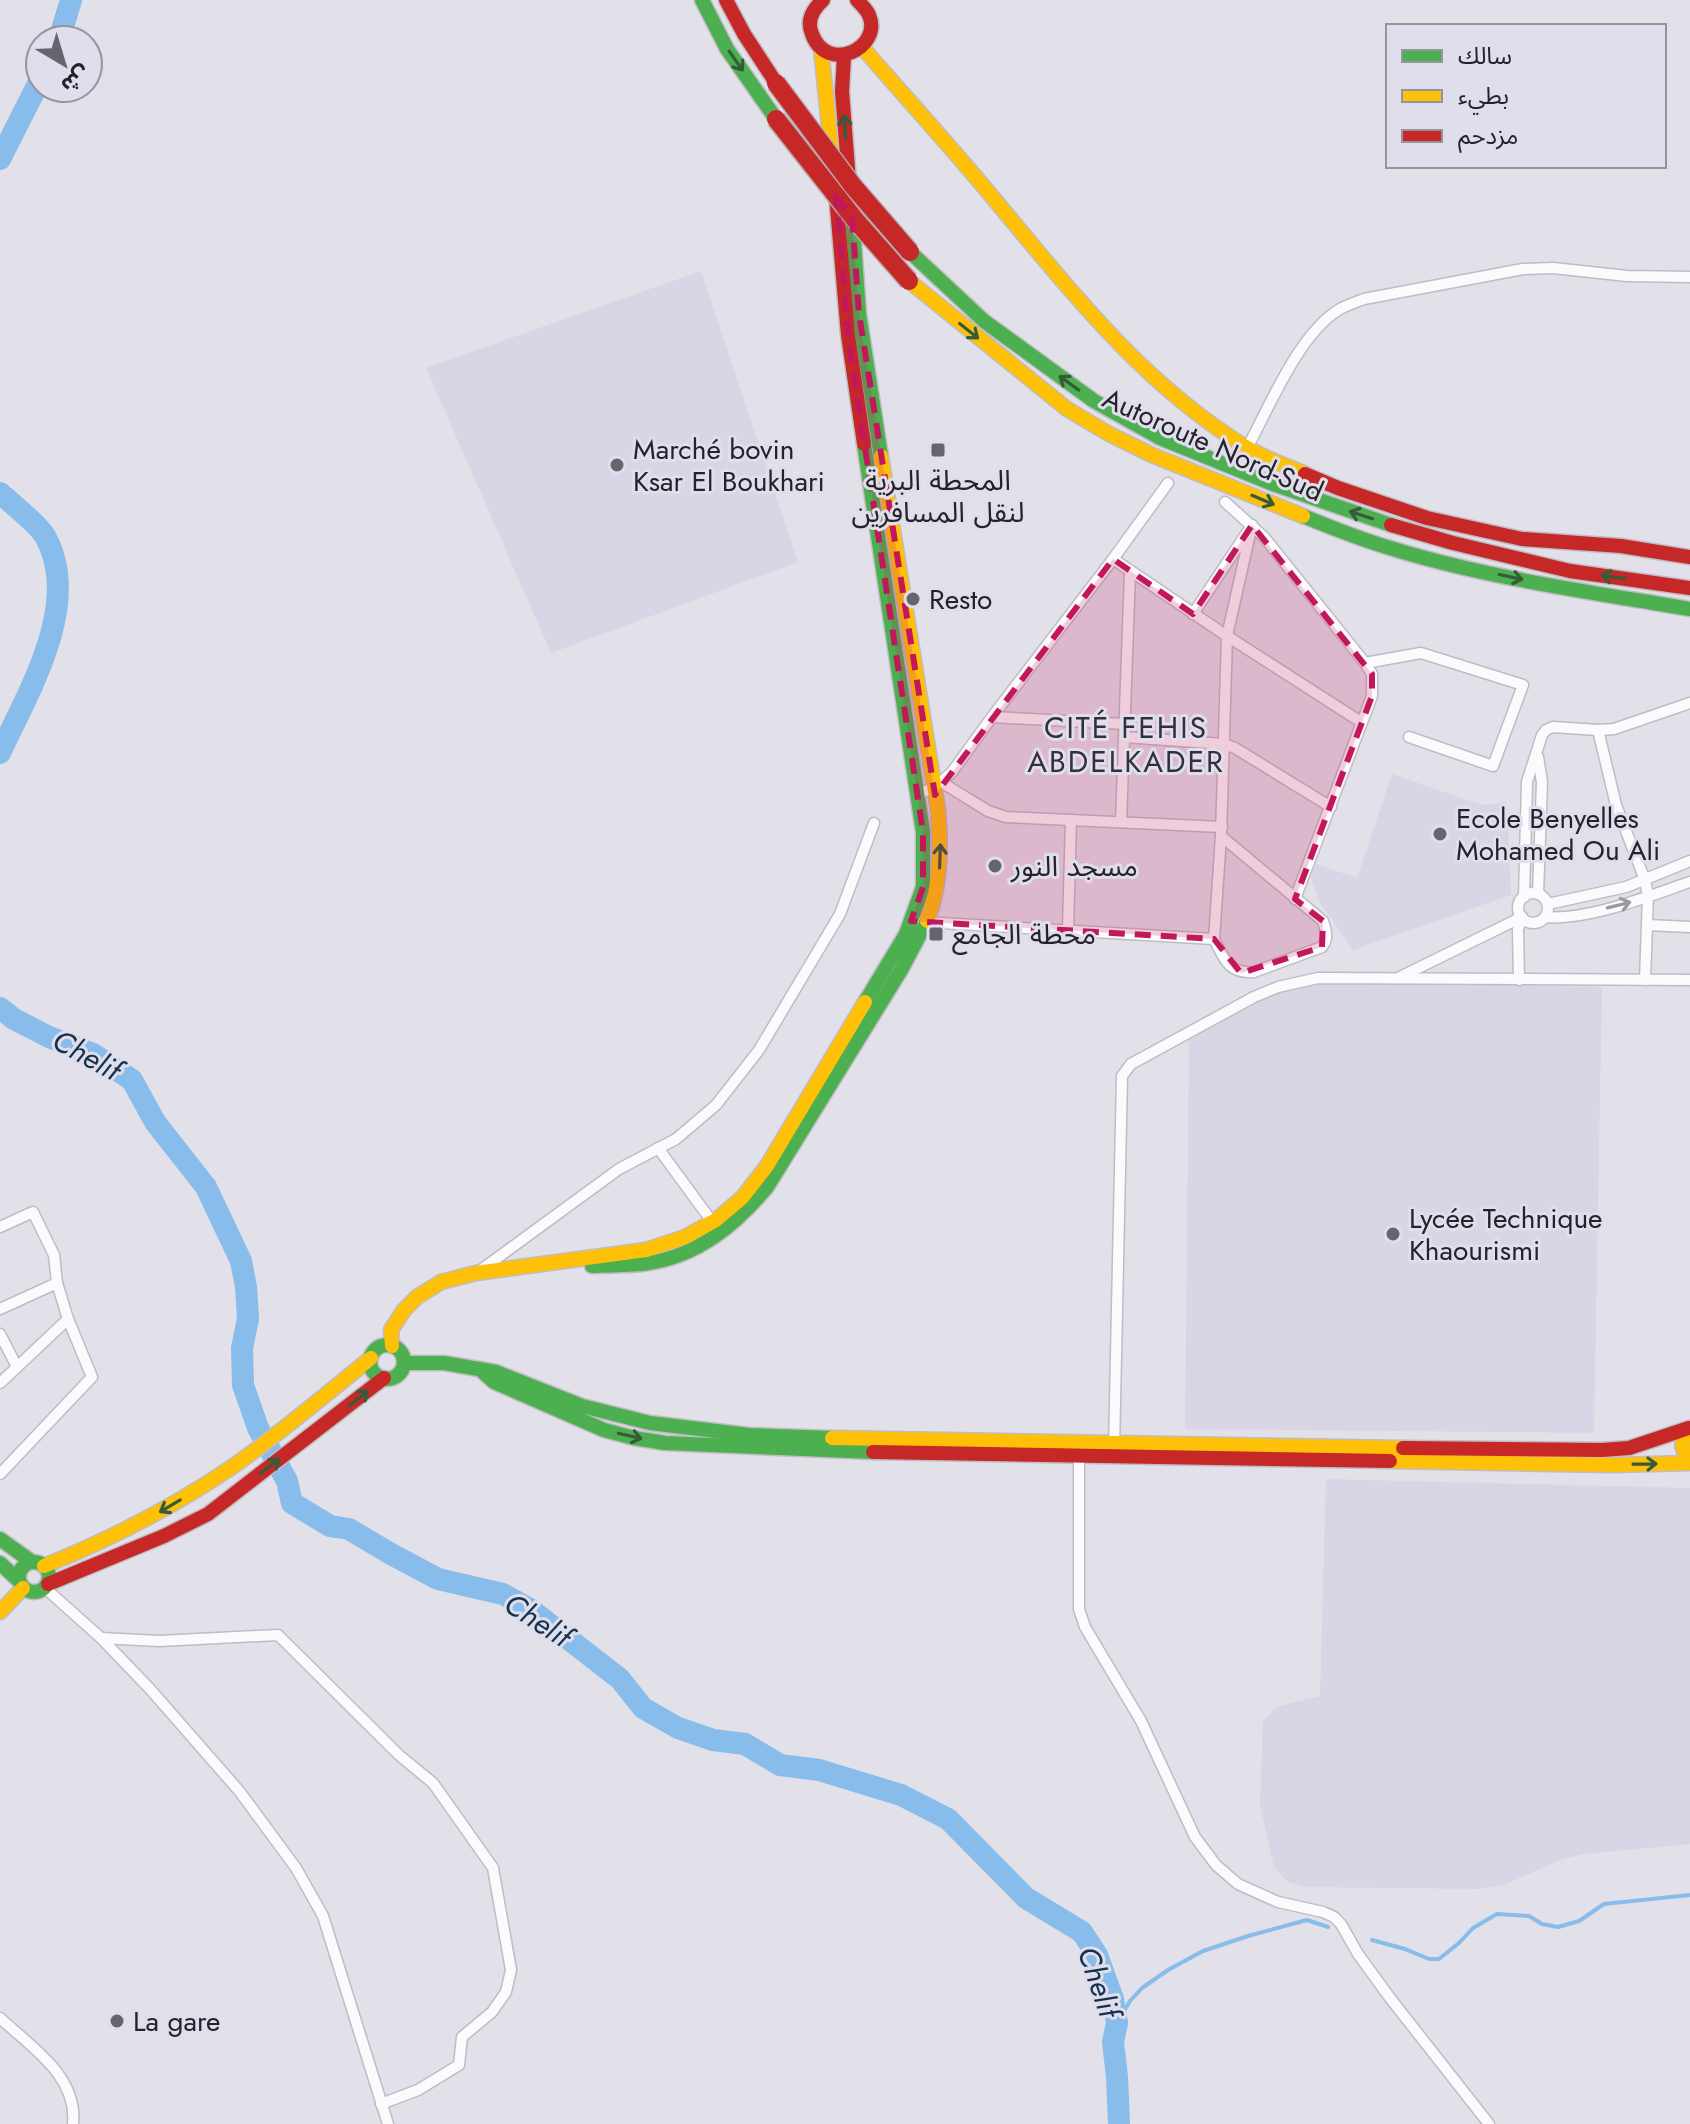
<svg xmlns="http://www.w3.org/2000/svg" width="1690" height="2124" font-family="Jost,'Noto Sans Arabic',sans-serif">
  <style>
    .built { fill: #d9d5e5 }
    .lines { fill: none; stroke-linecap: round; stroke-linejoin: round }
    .stream { stroke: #87bceb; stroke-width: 4 }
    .river { stroke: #87bceb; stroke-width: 22 }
    .street-casing { stroke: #bfbdc3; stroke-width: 13 }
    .fast-casing { stroke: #bfbdc3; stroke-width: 17 }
    .slow-casing { stroke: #bfbdc3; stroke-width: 17 }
    .jam-casing { stroke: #bfbdc3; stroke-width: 17 }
    .street { stroke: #fbfafc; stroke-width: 10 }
    .fast { stroke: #4caf50; stroke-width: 14 }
    .slow { stroke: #ffc107; stroke-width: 14 }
    .jam { stroke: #c62828; stroke-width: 14 }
    .jam-bridge-casing { stroke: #b5aab0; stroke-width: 21; stroke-linecap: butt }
    .jam-bridge { stroke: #c62828; stroke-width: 18 }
    .oneway { stroke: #355b39 }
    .oneway2 { stroke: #9b999d }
    .marked { fill: #c2185b; fill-opacity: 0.2; stroke: #c2185b; stroke-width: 6; stroke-dasharray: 16 10; stroke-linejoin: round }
    .poi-dot { fill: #67656c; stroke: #e0ddec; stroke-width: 3 }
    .labels { text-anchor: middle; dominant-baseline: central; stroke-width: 6; stroke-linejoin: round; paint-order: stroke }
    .street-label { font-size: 28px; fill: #252329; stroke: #e0ddec }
    .poi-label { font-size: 28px; fill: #252329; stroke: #e0ddec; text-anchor: start }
    .neighbourhood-label { font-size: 30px; letter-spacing: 2px; fill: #33303b; stroke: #e0ddec }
    .water-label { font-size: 30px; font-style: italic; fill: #13334d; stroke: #e0ddec }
  </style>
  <rect width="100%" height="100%" fill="#e2e0e8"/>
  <g class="built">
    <path d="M701 271 798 562 551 653 426 368Z"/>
    <path d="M1392 774 1482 805 1507 802 1511 895 1353 950 1319 901 1311 878 1316 864 1357 878Z"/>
    <path d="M1298 981 1602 987 1594 1433 1185 1429 1189 1040Z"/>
    <path d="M1326 1479 1690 1488V1844L1584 1854 1563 1859 1506 1884 1479 1889 1306 1887 1288 1882 1274 1867 1260 1805 1263 1721 1276 1707 1320 1696Z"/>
  </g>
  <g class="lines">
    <g class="stream">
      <path d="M1372 1940 1405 1949 1429 1959H1439L1459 1943 1473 1928 1497 1914 1529 1916 1542 1924 1558 1927 1579 1921 1604 1904 1690 1895"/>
      <path d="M1117 2023 1130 2001 1142 1988 1168 1970 1203 1951 1248 1936 1307 1920 1328 1927"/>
    </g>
    <g class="river">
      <path d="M59 40 71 0"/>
      <path d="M0 159 40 80"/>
      <path d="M0 493C11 503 38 524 45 536 83 603 28 692 0 753"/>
      <path d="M0 1008 14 1019 49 1037 93 1054 132 1080 155 1122 206 1187 241 1261 246 1287 248 1319 242 1348 243 1385 258 1428 287 1481 292 1503 330 1526 349 1529 391 1554 438 1579 503 1594 530 1609 620 1679 643 1708 678 1728 713 1740 745 1744 780 1765 819 1770 901 1795 948 1819 1026 1898 1082 1932 1097 1955 1113 1999 1117 2023 1113 2042 1117 2077 1119 2124"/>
    </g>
    <defs>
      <g id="street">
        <path d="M1247 448C1270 406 1299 333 1340 309 1347 305 1356 302 1364 299L1523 269 1553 268 1627 276 1690 277"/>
        <path d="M1225 502 1264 537 1365 663 1372 674V696L1295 899"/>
        <path d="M1113 559 1227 636 1361 722"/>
        <path d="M1193 614 1252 525 1227 636 1221 836 1214 939"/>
        <path d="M1365 663 1421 653 1523 685 1493 766 1409 737"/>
        <path d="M992 717 1125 724"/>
        <path d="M1598 730 1616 805 1645 880 1648 896 1645 980"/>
        <path d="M1124 737 1224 744 1235 748 1331 807"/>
        <path d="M941 782 988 811 1006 817 1222 827"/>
        <path d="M918 794 934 788 952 772 992 717 1113 559 1168 483"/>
        <path d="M1121 822 1130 572"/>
        <circle cx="1533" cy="908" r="15"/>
        <path d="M1538 894 1542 782 1538 757"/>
        <path d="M1524 897 1527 782 1542 735 1546 730 1553 727 1598 730 1614 729 1690 703"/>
        <path d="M1548 904 1626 887 1690 861"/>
        <path d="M1545 917C1587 921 1649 896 1690 882"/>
        <path d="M923 922 1214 939C1224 958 1228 974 1254 972L1322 947C1329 937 1326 931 1323 921L1221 836"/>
        <path d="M1647 925 1690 927"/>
        <path d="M1068 930 1071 820"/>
        <path d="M1398 978 1522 917"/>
        <path d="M1519 980 1518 929 1522 917"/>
        <path d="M658 1148 713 1223"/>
        <path d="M0 1227 33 1212 54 1255 57 1283 68 1319 92 1377 0 1474"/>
        <path d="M478 1272 619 1169 676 1139 716 1105 759 1050 840 914 874 823"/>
        <path d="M0 1309 57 1283"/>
        <path d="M0 1334 17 1367"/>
        <path d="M0 1383 68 1319"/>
        <path d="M1114 1449 1122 1076 1131 1064 1254 997 1278 987 1318 978 1690 980"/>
        <path d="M1079 1455V1609L1085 1627 1141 1721 1195 1837 1216 1865 1238 1884 1278 1902 1323 1912 1334 1917 1341 1924 1358 1954 1390 1998 1489 2124"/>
        <path d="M45 1588 101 1638 150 1689 240 1792 296 1868 323 1916 388 2124"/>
        <path d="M101 1638 159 1641 278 1635 399 1755 433 1783 493 1868 511 1970 506 1992 492 2012 462 2037 459 2065 418 2090 381 2104"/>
        <path d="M0 2018C31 2047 78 2076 73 2124"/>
      </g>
      <g id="fast">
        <path d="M702 0 727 49 776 119"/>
        <path d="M852 213 859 314 881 456"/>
        <path d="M910 252 984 321 1094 401 1160 438 1273 484 1391 525"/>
        <path d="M864 444 923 832V887L906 934 865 1002"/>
        <path d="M1303 516C1332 528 1360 539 1390 548 1487 578 1590 592 1690 609"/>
        <path d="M592 1266C611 1265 630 1266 648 1263 698 1256 736 1224 767 1187L901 970 927 921"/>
        <circle cx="387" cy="1362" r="17"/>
        <path d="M404 1363H444L496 1372 582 1406 650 1423 749 1435 832 1438"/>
        <path d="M483 1372 494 1382 604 1430 634 1438 665 1443 873 1452"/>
        <path d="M0 1539 32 1562"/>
        <circle cx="34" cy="1577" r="15"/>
        <path d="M0 1563 18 1580"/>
      </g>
      <g id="slow">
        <path d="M862 47C906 98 951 147 994 199 1071 291 1141 382 1244 446 1263 458 1285 465 1305 474"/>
        <path d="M821 49 832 156"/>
        <path d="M909 281 1067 409 1109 434 1152 455 1303 516"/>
        <path d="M881 456 938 810C941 848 941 885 927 921"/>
        <path d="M392 1346 391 1330 404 1310 417 1297 441 1282 476 1273 646 1250 685 1237 716 1220 742 1198 767 1166 865 1002"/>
        <path d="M1690 1428C1680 1439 1680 1449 1690 1460"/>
        <path d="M832 1438 1403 1448"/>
        <path d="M1390 1461 1613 1465 1690 1463"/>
        <path d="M44 1566C111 1539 175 1506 235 1465 282 1432 326 1394 371 1358"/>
        <path d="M0 1612 23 1588"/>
      </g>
      <g id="jam">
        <path d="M726 0 744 34 776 83"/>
        <path d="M823 0C813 9 806 20 812 34 827 75 883 48 869 15 867 10 861 4 857 0"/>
        <path d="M844 56 842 91 849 181"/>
        <path d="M836 196 848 335 864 444"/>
        <path d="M1305 474 1338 488 1427 518 1522 539 1621 546 1690 557"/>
        <path d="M1391 525 1453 543 1570 571 1690 588"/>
        <path d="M1403 1448 1602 1450 1629 1448 1689 1428"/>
        <path d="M873 1452 1390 1461"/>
        <path d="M48 1584 164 1536 208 1514 384 1378"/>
      </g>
    </defs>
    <use href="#street" class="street-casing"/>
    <use href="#fast" class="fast-casing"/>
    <use href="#slow" class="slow-casing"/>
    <use href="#jam" class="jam-casing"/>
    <use href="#street" class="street"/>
    <use href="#fast" class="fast"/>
    <use href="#slow" class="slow"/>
    <use href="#jam" class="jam"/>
    <defs>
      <g id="jam-bridge">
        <path d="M776 83 853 186 910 252"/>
        <path d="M776 119 857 222 909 281"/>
      </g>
    </defs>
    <use href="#jam-bridge" class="jam-bridge-casing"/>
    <use href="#jam-bridge" class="jam-bridge"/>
  </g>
  <defs><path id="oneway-shaft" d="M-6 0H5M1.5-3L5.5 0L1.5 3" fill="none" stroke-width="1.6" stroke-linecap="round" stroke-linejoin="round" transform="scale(2)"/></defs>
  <g class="oneway">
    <use href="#oneway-shaft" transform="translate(736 61) rotate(55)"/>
    <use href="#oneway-shaft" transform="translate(845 127) rotate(-94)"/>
    <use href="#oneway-shaft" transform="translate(969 331) rotate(39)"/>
    <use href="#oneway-shaft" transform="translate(1069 383) rotate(-144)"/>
    <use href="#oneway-shaft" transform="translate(1263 500) rotate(23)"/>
    <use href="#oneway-shaft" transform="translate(1361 515) rotate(-162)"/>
    <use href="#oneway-shaft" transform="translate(1511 577) rotate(12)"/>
    <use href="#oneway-shaft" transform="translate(1613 577) rotate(-172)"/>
    <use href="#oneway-shaft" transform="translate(940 856) rotate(-88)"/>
    <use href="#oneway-shaft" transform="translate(359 1398) rotate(-38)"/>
    <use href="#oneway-shaft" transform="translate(630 1436) rotate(13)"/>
    <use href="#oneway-shaft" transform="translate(1645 1464) rotate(-1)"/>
    <use href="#oneway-shaft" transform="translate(270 1466) rotate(-37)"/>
    <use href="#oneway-shaft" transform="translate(170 1506) rotate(149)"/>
  </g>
  <use class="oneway2" href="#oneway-shaft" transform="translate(1619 905) rotate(-14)"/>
  <path class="marked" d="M836 196 852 217 859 314 935 795 1113 559 1193 614 1252 525 1372 674V696L1295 899 1323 921 1322 947 1241 973 1214 939 911 921 923 887V832L848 335Z"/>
  <g class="poi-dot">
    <rect x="930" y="442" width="16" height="16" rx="4"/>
    <circle cx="617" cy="465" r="8"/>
    <circle cx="913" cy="599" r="8"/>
    <circle cx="1440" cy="834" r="8"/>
    <circle cx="995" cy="866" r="8"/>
    <rect x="928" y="926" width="16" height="16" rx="4"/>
    <circle cx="1393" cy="1234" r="8"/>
    <circle cx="117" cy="2021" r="8"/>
  </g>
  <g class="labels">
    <g class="street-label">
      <text transform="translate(1213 445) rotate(24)">Autoroute Nord-Sud</text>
    </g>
    <g class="poi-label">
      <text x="633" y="449">Marché bovin<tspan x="633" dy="32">Ksar El Boukhari</tspan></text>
      <text x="938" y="480" text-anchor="middle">المحطة البرية<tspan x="938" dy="32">لنقل المسافرين</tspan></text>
      <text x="929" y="599">Resto</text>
      <text x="1456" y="818">Ecole Benyelles<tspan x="1456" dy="32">Mohamed Ou Ali</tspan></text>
      <text x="1011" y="866">مسجد النور</text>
      <text x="952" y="934">محطة الجامع</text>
      <text x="1409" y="1218">Lycée Technique<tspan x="1409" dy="32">Khaourismi</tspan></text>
      <text x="133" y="2021">La gare</text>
    </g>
    <g class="neighbourhood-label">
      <text x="1126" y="727">CITÉ FEHIS<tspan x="1126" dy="34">ABDELKADER</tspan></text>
    </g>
    <g class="water-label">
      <text transform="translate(87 1055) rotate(29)">Chelif</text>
      <text transform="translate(538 1620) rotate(33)">Chelif</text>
      <text transform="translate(1099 1982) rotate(71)">Chelif</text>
    </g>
  </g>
  <rect x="1386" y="24" width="280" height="144" fill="#e0ddec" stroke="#95939e" stroke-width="2"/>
  <rect x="1402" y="50" width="40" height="12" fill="#4caf50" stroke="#95939e" stroke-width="2"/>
  <text x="1458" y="64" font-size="24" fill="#252329">سالك</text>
  <rect x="1402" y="90" width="40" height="12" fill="#ffc107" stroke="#95939e" stroke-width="2"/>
  <text x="1458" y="104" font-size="24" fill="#252329">بطيء</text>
  <rect x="1402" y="130" width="40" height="12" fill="#c62828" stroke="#95939e" stroke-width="2"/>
  <text x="1458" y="144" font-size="24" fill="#252329">مزدحم</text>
  <g transform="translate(64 64) rotate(142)"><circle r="38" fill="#e0ddec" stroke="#95939e" stroke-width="2"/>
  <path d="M0-6L14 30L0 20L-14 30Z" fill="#67656c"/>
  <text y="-12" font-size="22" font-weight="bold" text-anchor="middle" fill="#252329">ش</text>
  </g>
</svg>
